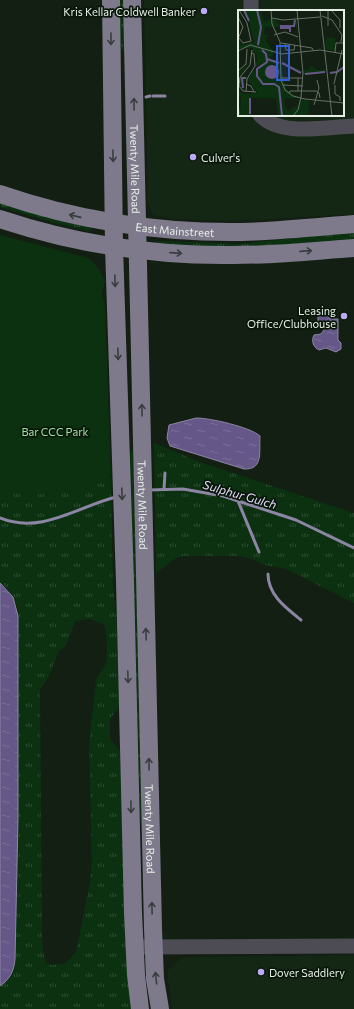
<svg xmlns="http://www.w3.org/2000/svg" width="354" height="1009" font-family="Commissioner,sans-serif">
  <style>
    .built { fill: #142715 }
    .grass { fill: url(#grass-tufts); fill-rule: evenodd }
    .park { fill: #0b3110 }
    .water { fill: url(#water-ripples); stroke: #8c85a4 }
    .lines { fill: none; stroke-linecap: round; stroke-linejoin: round }
    .stream { stroke: #8c85a4; stroke-width: 3 }
    .minor { stroke: #4d4b53; stroke-width: 15 }
    .major { stroke: #7e7a8b; stroke-width: 18 }
    .oneway { stroke: #383e3e }
    .poi-dot { fill: #bda9f5; stroke: #09160a; stroke-width: 1.5 }
    .labels { text-anchor: middle; dominant-baseline: central; stroke-width: 3.5; stroke-linejoin: round; paint-order: stroke }
    .poi-label { font-size: 11px; fill: #e6efe6; stroke: #09160a; text-anchor: end }
    .street-label { font-size: 11px; fill: #e6efe6; stroke: #09160a }
    .park-label { font-size: 11px; fill: #a0e0a3; stroke: #09160a }
    .water-label { font-size: 12px; font-style: italic; fill: #e5defd; stroke: #09160a }
    .inset-river { fill: none; stroke: #655888; stroke-width: 2 }
    .inset-road { fill: none; stroke: #677267; stroke-width: 1 }
    .view { fill: #315ed9; fill-opacity: 0.15; stroke: #315ed9; stroke-width: 2 }
    .inset-edge { fill: none; stroke: #e6efe6; stroke-width: 2 }
  </style>
  <defs>
    <pattern id="grass-tufts" width="24" height="20" patternUnits="userSpaceOnUse"><rect width="24" height="20" fill="#0b3110"/><path d="M3 7l-1-3M5 7V3M7 7l1-3M15 17l-1-3M17 17v-4M19 17l1-3" fill="none" stroke="#2f4f33"/></pattern>
    <pattern id="water-ripples" width="26" height="14" patternUnits="userSpaceOnUse"><rect width="26" height="14" fill="#655888"/><path d="M2 4q2-2 4 0t4 0M15 11q2-2 4 0t4 0" fill="none" stroke="#7b7099"/></pattern>
  </defs>
  <rect width="100%" height="100%" fill="#121f12"/>
  <g class="built">
    <path d="M144 0H245V11H239V115H255L266 128 281 134 354 132V214L236 221 173 219 153 215 148 203Z"/>
    <path d="M256 0H354V120L286 123 268 115H343V11H257Z"/>
    <path d="M354 955V1009H172L167 971 182 957Z"/>
  </g>
  <g class="grass">
    <path d="M117 0H126L124 50 119 51Z"/>
    <path d="M0 201 92 226V228L89 231 55 223 0 207Z"/>
    <path d="M354 231V242L272 247 169 246 156 242V241L242 244Z"/>
    <path d="M154 443 200 462 354 513V603L286 569 265 565 249 558 239 556H184L176 558 156 573Z"/>
    <path d="M134 450 143 838 137 796 129 453Z"/>
    <path d="M111 475 113 585 117 628 119 707 110 719V739L120 750 134 1009H0V986C10 979 14 971 15 959L18 819V616L17 606 8 589 0 583V486L24 495 111 477ZM90 619 104 624C107 632 108 656 106 663 104 669 98 674 96 680L89 744 92 857 90 882 76 952 66 963 51 965 46 963 43 951 42 935 40 690 49 676 59 651 66 646 75 621Z"/>
  </g>
  <path class="park" d="M0 235 88 258 96 265 105 280 102 294 105 307 111 475C108 483 34 497 23 495 15 494 7 489 0 486Z"/>
  <g class="water">
    <path d="M333 313 334 319H338V340L341 343V349L336 352 326 348 319 350C313 347 311 341 314 335L321 334 324 330 322 325 318 324V315Z"/>
    <path d="M196 418C210 418 250 427 260 436 259 451 264 470 244 469L170 446 167 438 169 425Z"/>
    <path d="M0 583 13 597 18 616V819L15 959C14 971 10 979 0 986Z"/>
  </g>
  <g class="lines">
    <g class="stream">
      <path d="M153 96H165"/>
      <path d="M146 97 150 96"/>
      <path d="M164 489 165 473"/>
      <path d="M149 490 183 489 223 496 296 520 354 548"/>
      <path d="M238 501 259 552"/>
      <path d="M0 518C41 535 79 506 116 497"/>
      <path d="M268 574C268 595 286 608 301 620"/>
    </g>
    <g class="minor">
      <path d="M251 0V11"/>
      <path d="M260 115C280 137 327 127 354 126"/>
      <path d="M135 947 354 946"/>
    </g>
    <g class="major">
      <path d="M111 0 114 247 125 582 133 913 136 975 140 1009"/>
      <path id="s1" d="M132 0 153 928 155 979 160 1009"/>
      <path id="s2" d="M0 194C78 221 159 233 242 232 279 231 317 227 354 224"/>
      <path d="M0 219C72 243 148 255 224 255 267 256 311 251 354 248"/>
    </g>
  </g>
  <defs><path id="oneway-shaft" d="M-6 0H5M1.5-3L5.5 0L1.5 3" fill="none" stroke-width="1.6" stroke-linecap="round" stroke-linejoin="round"/></defs>
  <g class="oneway">
    <use href="#oneway-shaft" transform="translate(111 39) rotate(90)"/>
    <use href="#oneway-shaft" transform="translate(134 104) rotate(-91)"/>
    <use href="#oneway-shaft" transform="translate(113 156) rotate(89)"/>
    <use href="#oneway-shaft" transform="translate(75 216) rotate(-167)"/>
    <use href="#oneway-shaft" transform="translate(306 251) rotate(-4)"/>
    <use href="#oneway-shaft" transform="translate(176 253) rotate(4)"/>
    <use href="#oneway-shaft" transform="translate(115 281) rotate(88)"/>
    <use href="#oneway-shaft" transform="translate(118 354) rotate(88)"/>
    <use href="#oneway-shaft" transform="translate(142 410) rotate(-91)"/>
    <use href="#oneway-shaft" transform="translate(122 494) rotate(88)"/>
    <use href="#oneway-shaft" transform="translate(146 634) rotate(-92)"/>
    <use href="#oneway-shaft" transform="translate(128 677) rotate(88)"/>
    <use href="#oneway-shaft" transform="translate(149 764) rotate(-91)"/>
    <use href="#oneway-shaft" transform="translate(131 807) rotate(89)"/>
    <use href="#oneway-shaft" transform="translate(152 908) rotate(-91)"/>
    <use href="#oneway-shaft" transform="translate(156 978) rotate(-96)"/>
  </g>
  <g class="poi-dot">
    <circle cx="204" cy="11" r="4"/>
    <circle cx="193" cy="157" r="4"/>
    <circle cx="344" cy="316" r="4"/>
    <circle cx="261" cy="972" r="4"/>
  </g>
  <g class="labels">
    <g class="poi-label">
      <text x="196" y="11">Kris Kellar Coldwell Banker</text>
      <text x="201" y="157" text-anchor="start">Culver's</text>
      <text x="336" y="310">Leasing<tspan x="336" dy="13">Office/Clubhouse</tspan></text>
      <text x="269" y="972" text-anchor="start">Dover Saddlery</text>
    </g>
    <g class="street-label">
      <text stroke="none"><textPath href="#s1" startOffset="169">Twenty Mile Road</textPath></text>
      <text stroke="none"><textPath href="#s2" startOffset="179">East Mainstreet</textPath></text>
      <text stroke="none"><textPath href="#s1" startOffset="505">Twenty Mile Road</textPath></text>
      <text stroke="none"><textPath href="#s1" startOffset="829">Twenty Mile Road</textPath></text>
    </g>
    <g class="park-label">
      <text x="55" y="431">Bar CCC Park</text>
    </g>
    <g class="water-label">
      <text transform="translate(240 494) rotate(16)">Sulphur Gulch</text>
    </g>
  </g>
  <g transform="translate(238 10)">
    <rect width="106" height="106" fill="#121f12"/>
    <path d="M4 0H23L26 11 38 9 39 13 44 15H57L59 10 60 25 58 17H52V23L51 18H44V22L41 17H27L26 25H31L27 29 36 42 32 50 39 53 44 51 64 61V64L49 55H43L48 79 61 88H46L47 97 52 101 56 96 60 97 64 89 71 91 70 106H40L38 88H12V106H2L3 86H0V80L5 84 20 83 9 69H6V81L4 78 0 79 3 76 1 70 4 68 0 63 10 53 19 52V45L14 41 15 38H1L0 29 4 35 16 32 11 12ZM17 52 20 58 12 63 14 64 12 68 3 65 2 63 8 61 6 60 10 54ZM35 54 39 57V69H30L29 60ZM72 55 80 60 89 59 87 63 65 65 66 60 72 59Z" fill="#0b3110" fill-rule="evenodd"/>
    <path d="M90 28H97V41L88 39 87 30Z" fill="#0b3110"/>
    <path d="M27 62a7 7 0 1 1 14 0a7 7 0 1 1-14 0Z" fill="#655888"/>
    <path class="inset-river" d="M6 0 11 11M19 0 23 17 20 35M42 16H56L57 10M42 18H52V22M24 40 28 44 29 52 19 59V66L25 74H36L41 77 44 106M29 49 41 53M44 53 63 63M92 63 99 62 106 57M67 64 87 62M5 78 4 68H8M12 88V104"/>
    <path class="inset-road" d="M33 0 34 14 42 32 43 70 47 80 55 86 67 89 106 93M59 0 65 63 63 87M82 0 94 106M93 0 102 10V18M84 6 94 10 104 25 103 32M0 7 5 17 0 29M34 8 45 10 82 7M90 16V0M36 25 47 22 60 27M1 28 5 33 13 31 9 13 1 0M43 33 74 38 76 41M47 34 48 40H56L57 35M14 40 12 55 2 67 1 76 5 81 18 82M0 41 12 35 44 44 82 40 106 44M97 42 98 33H106M0 61 8 54 9 39M43 68H65M60 68V81M8 74 13 76 16 82M96 74 104 40M45 75 65 76M97 75V84L102 87V91M8 82 9 69 17 56 16 44 13 43M51 83 52 81H78L81 83 82 88M0 89 1 104M76 95 81 78 79 70M55 106 60 100 63 87"/>
    <path class="view" d="M39 36H51V70H39Z"/>
    <rect width="106" height="106" class="inset-edge"/>
  </g>
</svg>
